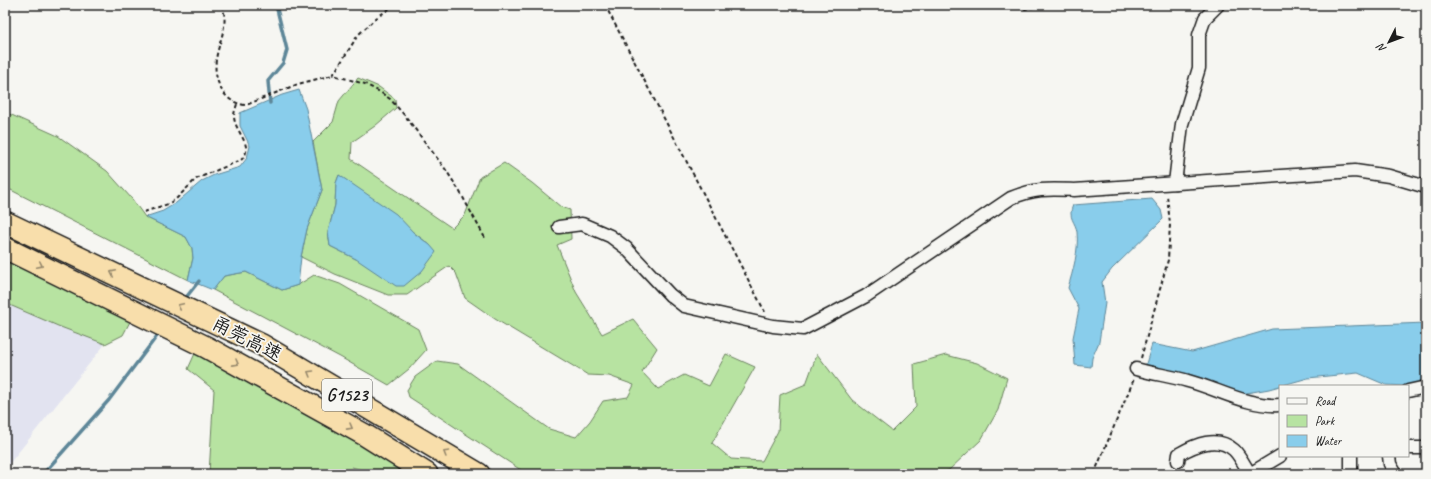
<svg xmlns="http://www.w3.org/2000/svg" width="1431" height="479" font-family="Caveat,'LXGW WenKai TC',sans-serif">
  <style>
    .built { fill: #e2e3f0 }
    .green { fill: #b7e3a1; stroke: #6a805e; fill-rule: evenodd }
    .water { fill: #89cdeb; stroke: #5d8698 }
    .lines { fill: none; stroke-linecap: round; stroke-linejoin: round }
    .stream { stroke: #5d8698; stroke-width: 3.5 }
    .street-casing { stroke: #1c1c1c; stroke-width: 15 }
    .highway-casing { stroke: #1c1c1c; stroke-width: 24 }
    .path { stroke: #1c1c1c; stroke-width: 2; stroke-dasharray: 4 3; stroke-linecap: butt }
    .street { stroke: #f6f6f2; stroke-width: 12 }
    .highway { stroke: #f8deab; stroke-width: 21 }
    .oneway { stroke: #95876b }
    .labels { text-anchor: middle; dominant-baseline: central; stroke-width: 3.5; stroke-linejoin: round; paint-order: stroke }
    .shield { fill: #f6f6f2; stroke: #5d5d5c; stroke-width: 1 }
    .shield-label { font-size: 18px; font-weight: bold; fill: #1c1c1c }
    .street-label { font-size: 19px; fill: #1c1c1c; stroke: #f6f6f2 }
  </style>
  <rect width="100%" height="100%" fill="#f6f6f2"/>
  <filter id="ink" filterUnits="userSpaceOnUse"><feTurbulence type="fractalNoise" baseFrequency=".025" numOctaves="2"/><feDisplacementMap in="SourceGraphic" scale="8" xChannelSelector="R" yChannelSelector="G"/><feConvolveMatrix kernelMatrix="1 2 1 2 8 2 1 2 1" color-interpolation-filters="sRGB"/></filter>
  <g filter="url(#ink)">
    <path class="built" d="M5 303 58 326 105 344 5 469Z"/>
    <g class="green">
      <path d="M358 78 379 87 395 99 396 108 375 126 352 142 351 159 452 228 465 215 480 177 504 163 532 183 561 207 570 210 571 239 557 245 576 292 602 334 633 319 657 348 642 372 658 389 684 375 709 386 726 354 755 367 712 443 731 459 762 461 778 431 780 395 806 384 817 354 852 400 892 431 916 407 914 364 946 355 977 363 1007 378 998 410 981 440 949 470 938 474H527L409 397 407 390 415 377 437 361 458 364 549 429 576 437 590 421 603 401 628 397 634 385 609 376 588 375 495 319 465 298 456 273 449 266 407 295H388L335 274 301 257 307 229 322 190 313 142 333 122 339 101ZM339 175 430 245 356 259 330 246 328 232 335 205 336 183Z"/>
      <path d="M5 112 58 136 107 171 132 199 145 217 186 237 192 248 193 258 188 280 5 187Z"/>
      <path d="M5 255 135 312 123 335 105 344 58 326 5 303Z"/>
      <path d="M246 272 282 290 298 285 314 275 340 284 418 329 426 350 409 369 389 385 340 357 213 290 224 276Z"/>
      <path d="M197 349 417 474H375L352 467 347 474H209L214 390 188 369Z"/>
    </g>
    <g class="water">
      <path d="M299 90 306 109 322 190 307 229 301 257 298 285 282 290 246 272 224 276 213 290 188 280 193 258 192 248 186 237 145 217 163 211 176 203 202 181 214 175 240 167 247 158 250 146 240 126V113L282 95Z"/>
      <path d="M339 175 396 214 414 233 430 245 436 252 422 271 404 286H396L356 259 330 246 328 232 335 205 336 183Z"/>
      <path d="M1152 199 1161 210 1163 219 1112 269 1102 282 1105 303 1099 342 1092 358 1091 367 1075 365 1073 338 1079 309 1068 288C1073 270 1079 251 1077 232 1076 222 1067 218 1073 205Z"/>
      <path d="M1426 323V377L1417 385 1408 386 1386 385 1358 373 1308 378 1269 389 1241 394 1145 367 1152 344 1192 352 1272 329Z"/>
    </g>
    <g class="lines">
      <g class="stream">
        <path d="M270 103 268 81 283 63 287 50 276 5"/>
        <path d="M184 300 199 281"/>
        <path d="M43 474 109 400 160 332"/>
      </g>
      <defs>
        <g id="street">
          <path d="M1175 183 1182 124 1199 68V35L1205 18 1218 5"/>
          <path d="M559 227 582 224 610 236 626 248 670 295 684 306 773 326 803 329 866 296 1011 198C1036 188 1048 189 1074 190L1355 171 1389 176 1426 187"/>
          <path d="M1136 369C1153 374 1171 376 1188 381 1218 389 1248 407 1280 405"/>
          <path d="M1408 391 1426 387"/>
          <path d="M1408 448H1426"/>
          <path d="M1351 456V470"/>
          <path d="M1389 456 1390 464 1396 474"/>
          <path d="M1178 461 1179 454C1195 445 1217 435 1234 450 1240 456 1245 466 1250 474L1280 456"/>
        </g>
        <g id="highway">
          <path d="M5 222 262 345 479 474"/>
          <path d="M5 248 206 347 365 435 427 474"/>
        </g>
      </defs>
      <use href="#street" class="street-casing"/>
      <use href="#highway" class="highway-casing"/>
      <g class="path">
        <path d="M222 5C233 35 204 55 221 89 227 99 235 104 246 105L298 84 333 75"/>
        <path d="M395 5 376 18 358 35 333 75 365 84 380 92 390 99 406 117 446 170 460 192 485 238"/>
        <path d="M605 5 765 312"/>
        <path d="M1018 5 1025 9 1043 5"/>
        <path d="M144 212 168 204 176 199 196 179 241 160C256 146 234 132 234 116 234 112 236 108 237 104"/>
        <path d="M1141 358 1168 260 1170 224 1167 195"/>
        <path d="M1094 474 1134 379"/>
      </g>
      <use href="#street" class="street"/>
      <use href="#highway" class="highway"/>
    </g>
    <defs><path id="oneway-chevron" d="M-2-3.5L2.5 0L-2 3.5" fill="none" stroke-width="1.6" stroke-linecap="round" stroke-linejoin="round"/></defs>
    <g class="oneway">
      <use href="#oneway-chevron" transform="translate(40 265) rotate(26)"/>
      <use href="#oneway-chevron" transform="translate(113 273) rotate(-154)"/>
      <use href="#oneway-chevron" transform="translate(180 306) rotate(-155)"/>
      <use href="#oneway-chevron" transform="translate(236 363) rotate(29)"/>
      <use href="#oneway-chevron" transform="translate(310 373) rotate(-149)"/>
      <use href="#oneway-chevron" transform="translate(350 427) rotate(29)"/>
      <use href="#oneway-chevron" transform="translate(446 453) rotate(-149)"/>
    </g>
  </g>
  <g class="labels">
    <rect class="shield" x="322" y="379" width="50" height="32" rx="3"/>
    <g class="shield-label">
      <text x="347" y="395">G1523</text>
    </g>
    <g class="street-label">
      <text transform="translate(247 339) rotate(27)">甬莞高速</text>
    </g>
  </g>
  <rect width="1431" height="479" fill="none" stroke="#f6f6f2" stroke-width="20"/>
  <rect x="10" y="10" width="1411" height="459" fill="none" stroke="#1c1c1c" stroke-width="1.5" filter="url(#ink)"/>
  <rect x="1279" y="385" width="130" height="72" fill="#f6f6f2" stroke="#9f9f9c"/>
  <rect x="1287" y="398" width="20" height="6" fill="#f6f6f2" stroke="#9f9f9c"/>
  <text x="1315" y="405" font-size="12" fill="#1c1c1c">Road</text>
  <rect x="1287" y="415" width="20" height="12" fill="#b7e3a1" stroke="#9f9f9c"/>
  <text x="1315" y="425" font-size="12" fill="#1c1c1c">Park</text>
  <rect x="1287" y="435" width="20" height="12" fill="#89cdeb" stroke="#9f9f9c"/>
  <text x="1315" y="445" font-size="12" fill="#1c1c1c">Water</text>
  <g transform="translate(1389 42) rotate(228)" stroke="#f6f6f2" stroke-width="3" paint-order="stroke">
  <path d="M0-3L7 15L0 10L-7 15Z" fill="#1c1c1c"/>
  <text y="-6" font-size="11" font-weight="bold" text-anchor="middle" fill="#1c1c1c">N</text>
  </g>
</svg>
